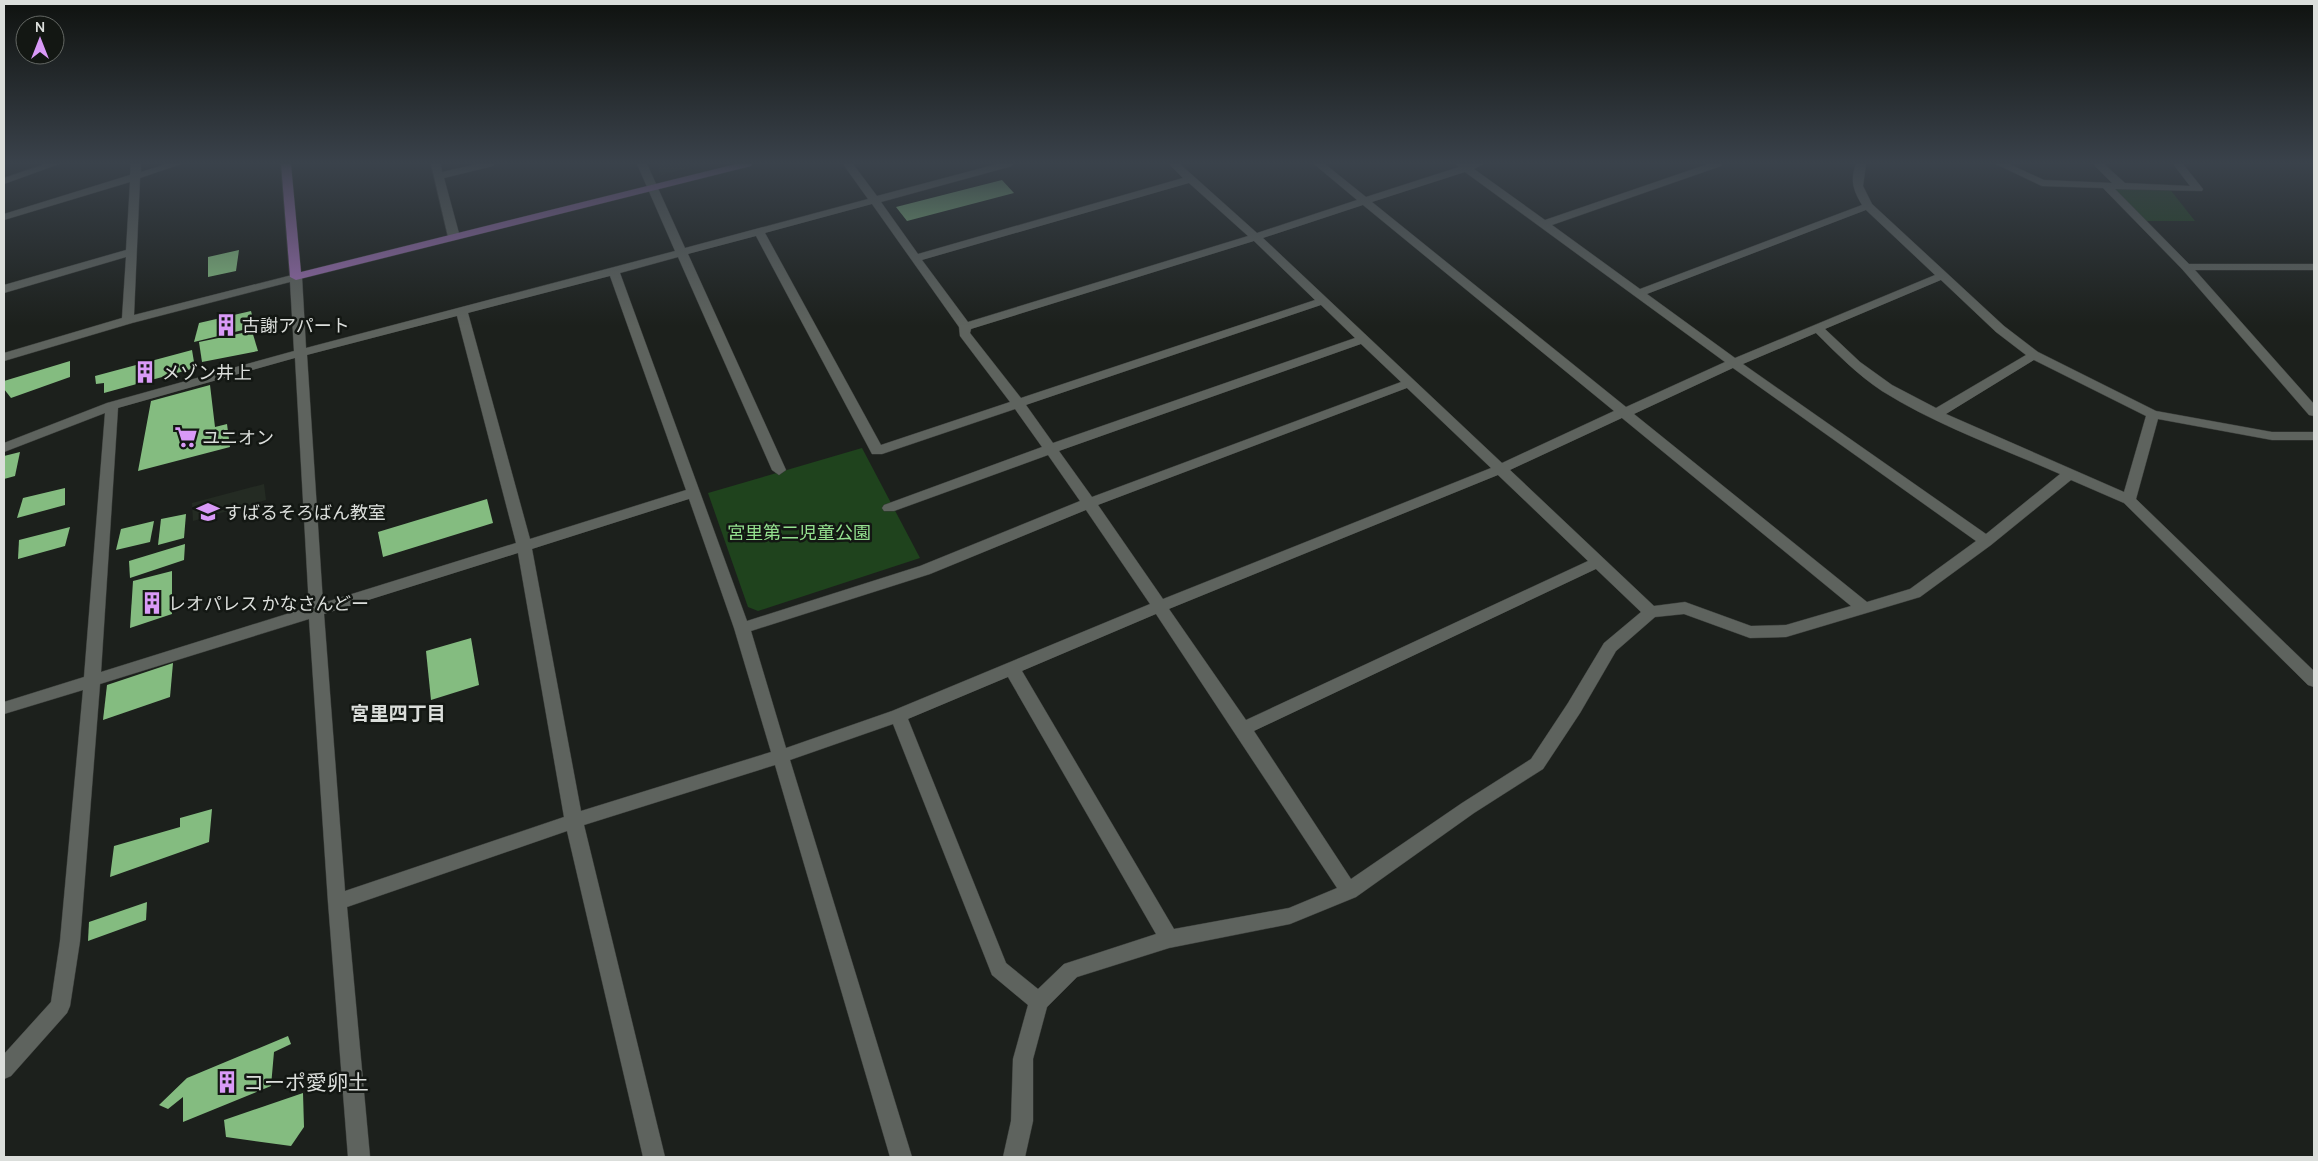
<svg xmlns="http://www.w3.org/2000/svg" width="2318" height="1161" font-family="Manrope,'Noto Sans JP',sans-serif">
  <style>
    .built { fill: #242b23 }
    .green { fill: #1f431d }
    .building { fill: #84bc80 }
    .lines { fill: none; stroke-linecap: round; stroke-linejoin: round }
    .minor-casing { stroke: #3a3d3a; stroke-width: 1 }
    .major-casing { stroke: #3a3d3a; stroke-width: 1 }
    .minor { fill: #5e635e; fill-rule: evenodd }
    .major { fill: #966bab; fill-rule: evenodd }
    .labels { text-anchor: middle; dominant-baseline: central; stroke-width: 5; stroke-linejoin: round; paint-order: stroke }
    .poi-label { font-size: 18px; fill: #dbdedb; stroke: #131713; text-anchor: start }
    .park-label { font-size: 18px; fill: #94e08f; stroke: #131713 }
    .neighbourhood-label { font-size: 19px; font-weight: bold; fill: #dbdedb; stroke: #131713 }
    .near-poi-label { font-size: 21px; fill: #dbdedb; stroke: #131713; text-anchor: start }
  </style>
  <rect width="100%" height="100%" fill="#1c201c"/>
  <g class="built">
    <path d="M655 164H706L661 175Z"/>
    <path d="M264 484 266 500 193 521 192 503Z"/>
  </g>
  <g class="green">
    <path d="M2105 184 2168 187 2195 221H2142Z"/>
    <path d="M862 448 920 558 758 611 748 607 708 493Z"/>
  </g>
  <g class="building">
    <path d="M1002 180 1014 193 907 221 896 207Z"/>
    <path d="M239 250 236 271 208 277V257Z"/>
    <path d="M251 311 255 327 194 342 199 323Z"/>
    <path d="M252 331 258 351 202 362 199 342Z"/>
    <path d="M192 350 195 368 104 393V383L96 384 95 376Z"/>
    <path d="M70 361V377L11 398 4 389V381Z"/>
    <path d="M210 385 215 427 227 424 230 447 138 471 151 401Z"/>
    <path d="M20 452 15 476 4 479V456Z"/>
    <path d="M65 488V505L17 518 23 498Z"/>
    <path d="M487 499 493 523 383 557 378 532Z"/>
    <path d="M186 514 184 538 158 545 161 519Z"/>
    <path d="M154 521 150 542 116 550 121 529Z"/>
    <path d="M70 527 65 546 18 559 19 540Z"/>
    <path d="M185 544 184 560 130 578 129 561Z"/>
    <path d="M172 571V614L130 628 133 581Z"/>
    <path d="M471 638 479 685 431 700 426 651Z"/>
    <path d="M173 663 170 697 103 720 107 685Z"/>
    <path d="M212 809 209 842 110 877 114 846 180 827V818Z"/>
    <path d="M147 902 146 920 88 941 89 922Z"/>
    <path d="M288 1036 291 1044 274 1052 271 1086 183 1122V1097L168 1109 159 1105 187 1078Z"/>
    <path d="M303 1093 304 1127 291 1146 226 1137 224 1120Z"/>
  </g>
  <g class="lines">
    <defs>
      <g id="minor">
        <path d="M45 164H59L4 184V178Z"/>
        <path d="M131 164H141V172L166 164H181L140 178 134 315 296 274 302 277 306 348 675 251 637 164H647L685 248 868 199 843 164H853L877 196 997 164H1013L1012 166 881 202 918 254 1183 178 1169 164H1180L1257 233 1357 200 1314 164H1325L1366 197 1459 167 1456 164H1483L1474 169 1545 220 1708 164H1722L1721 166 1552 225 1640 289 1862 205C1853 190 1850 180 1856 164H1866L1863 186 1872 204 2004 326 2038 352 2156 411 2272 432H2314V440H2272L2158 419 2136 499 2314 671V687L2308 685 2124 503 2071 480 1991 545 1920 597 1786 637 1750 638 1684 614 1655 617 1616 651 1580 713 1543 769 1474 813 1356 897 1290 924 1169 948 1077 977 1047 1007 1033 1059V1121L1025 1157H1003L1011 1121 1013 1059 1028 1005 992 975 893 724 790 760 912 1157H890L775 765 584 825 665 1157H643L567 831 347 907 370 1157H348L328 902 309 619 100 684 80 941 70 1006 67 1013 11 1076 4 1079V1054L51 1002 60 941 83 690 4 714V702L84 677 105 413 4 452V443L107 403 294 351 290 282 132 323 4 361V353L122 318 126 257 4 293V285L126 250 130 182 4 220V214L130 175ZM1465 172 1725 362 1626 407 1372 202ZM1189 183 1248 236 968 322 922 260ZM872 204 959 327 960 336 1010 402 881 445 765 233ZM1363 205 1614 411 1502 463 1263 238ZM1866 210 1935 275 1735 358 1647 294ZM756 236 872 454H882L1015 409 1042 447 884 505 882 508 884 511H894L1048 455 1080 501 920 566 747 621 620 273 678 257 772 470 779 475 786 470 688 254ZM1254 241 1315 300 1021 398 970 333 971 329ZM610 276 686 490 530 539 468 313ZM1941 280 1996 332 2026 355 1936 408 1892 385 1860 362 1825 329ZM1321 305 1355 338 1053 443 1026 405ZM457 316 516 543 323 603 307 355ZM1816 333C1837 354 1858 375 1882 391 1936 425 2001 448 2060 474L1986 534 1743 364ZM1361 344 1401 382 1092 497 1059 451ZM295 358 309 607 101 672 118 408ZM2034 360 2146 416 2124 492 1946 414ZM1733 368 1976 541 1910 589 1867 602 1634 414ZM1407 388 1491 468 1163 599 1098 505ZM1622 418 1851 606 1786 625 1751 626 1685 602 1654 606 1510 470ZM1498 475 1588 561 1246 720 1169 609ZM689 499 734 628 771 752 581 811 532 549ZM1086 510 1150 604 892 711 786 748 751 631 930 574ZM518 553 564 817 345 891 324 614ZM1596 569 1641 612 1604 643 1568 703 1531 759 1462 803 1351 879 1254 731ZM1156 614 1337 888 1289 908 1174 929 1022 671ZM1008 677 1156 934 1064 964 1038 989 1006 963 908 719Z"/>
        <path d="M431 164H441L442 172 477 164H494L493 166 444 178 460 237 458 239H450L448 237Z"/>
        <path d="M1996 164H2009L2044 180 2112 183 2093 164H2104L2125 183 2190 186 2173 164H2183L2203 189 2202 191 2115 189 2189 264H2314V270H2195L2314 404V416L2309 415 2182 269 2103 188 2042 186Z"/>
      </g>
      <path id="major" d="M281 164H291L301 272 736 164H752L751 166 296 280 290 277Z"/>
    </defs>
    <use href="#minor" class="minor-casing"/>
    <use href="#major" class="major-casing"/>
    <use href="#minor" class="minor"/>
    <use href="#major" class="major"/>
  </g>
  <linearGradient id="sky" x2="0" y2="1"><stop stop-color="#0f120f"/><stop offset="0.5" stop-color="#3a424b"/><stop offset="1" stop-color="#3a424b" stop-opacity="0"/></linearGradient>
  <rect width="2318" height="326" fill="url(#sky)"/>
  <defs>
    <symbol id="building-bare" viewBox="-9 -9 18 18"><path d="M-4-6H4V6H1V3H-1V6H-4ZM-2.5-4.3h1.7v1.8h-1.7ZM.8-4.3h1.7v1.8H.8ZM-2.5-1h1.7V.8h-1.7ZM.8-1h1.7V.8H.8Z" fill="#d99af7" stroke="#131713" stroke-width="2.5" paint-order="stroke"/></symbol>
    <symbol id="supermarket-bare" viewBox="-9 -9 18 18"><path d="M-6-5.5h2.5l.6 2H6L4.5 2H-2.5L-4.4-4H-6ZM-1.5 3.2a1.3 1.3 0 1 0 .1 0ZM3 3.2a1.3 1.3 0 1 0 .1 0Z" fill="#d99af7" stroke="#131713" stroke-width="2.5" paint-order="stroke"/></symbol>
    <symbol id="school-bare" viewBox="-9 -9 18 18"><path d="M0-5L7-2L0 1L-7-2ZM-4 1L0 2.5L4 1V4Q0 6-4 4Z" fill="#d99af7" stroke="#131713" stroke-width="2.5" paint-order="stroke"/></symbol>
  </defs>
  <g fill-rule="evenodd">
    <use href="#building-bare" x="210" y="309" width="32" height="32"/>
    <use href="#building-bare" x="129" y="356" width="32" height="32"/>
    <use href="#supermarket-bare" x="170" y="421" width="32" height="32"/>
    <use href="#school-bare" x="192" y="496" width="32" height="32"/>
    <use href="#building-bare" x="136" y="587" width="32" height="32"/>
    <use href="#building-bare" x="211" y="1066" width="32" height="32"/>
  </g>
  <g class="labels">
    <g class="poi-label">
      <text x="242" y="325">古謝アパート</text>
      <text x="162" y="372">メゾン井上</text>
      <text x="202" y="437">ユニオン</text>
      <text x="224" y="512">すばるそろばん教室</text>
      <text x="168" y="603">レオパレス かなさんどー</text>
    </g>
    <g class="park-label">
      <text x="799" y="532">宮里第二児童公園</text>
    </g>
    <g class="neighbourhood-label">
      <text x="398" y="713">宮里四丁目</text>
    </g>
    <g class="near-poi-label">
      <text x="243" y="1082">コーポ愛卵土</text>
    </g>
  </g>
  <rect width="2318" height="1161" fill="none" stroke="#dbdedb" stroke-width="10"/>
  <g transform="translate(40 40)"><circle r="24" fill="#131713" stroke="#636763"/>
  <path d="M0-4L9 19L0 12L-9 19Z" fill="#d99af7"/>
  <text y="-8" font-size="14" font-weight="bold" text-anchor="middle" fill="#dbdedb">N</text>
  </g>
</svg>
